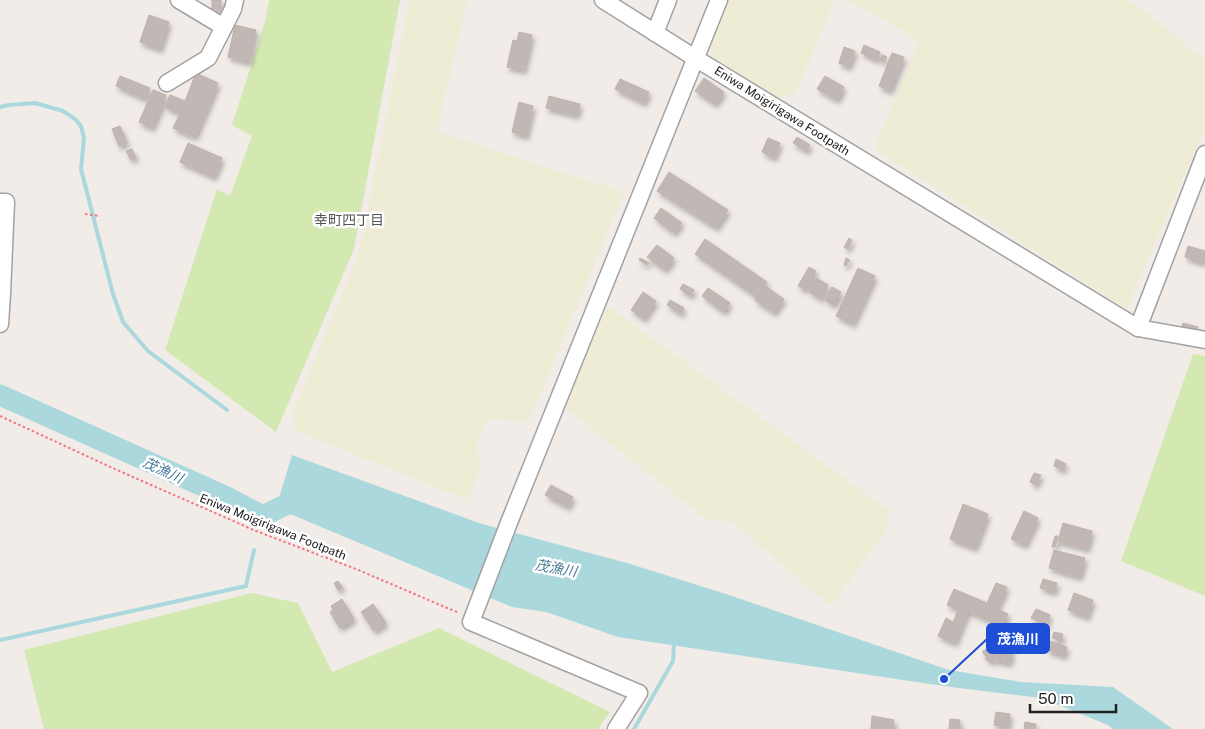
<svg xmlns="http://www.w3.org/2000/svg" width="1205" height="729" font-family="'Public Sans','Noto Sans JP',sans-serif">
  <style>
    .farmland { fill: #eeecd4 }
    .grass { fill: #d4e8b1 }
    .water { fill: #abd8dc }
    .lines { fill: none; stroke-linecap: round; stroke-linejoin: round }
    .stream { stroke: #abd8dc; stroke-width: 4 }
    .river { stroke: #abd8dc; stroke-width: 21 }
    .building { fill: #c1b7b4; stroke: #c2b1ab; filter: url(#shadow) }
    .minor-casing { stroke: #a2a2a2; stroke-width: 19 }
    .path { stroke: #f3767d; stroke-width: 2; stroke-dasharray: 2.5 2.5; stroke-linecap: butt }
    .minor { stroke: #fff; stroke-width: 16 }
    .labels { text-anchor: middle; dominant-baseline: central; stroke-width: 5; stroke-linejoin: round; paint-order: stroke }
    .street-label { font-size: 12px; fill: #212121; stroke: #fff }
    .neighbourhood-label { font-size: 14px; fill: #545454; stroke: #fff }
    .water-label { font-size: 14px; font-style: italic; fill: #477a96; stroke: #fff }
    .leader { fill: none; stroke: #1d4ed8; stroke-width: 2 }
    .callout-dot { fill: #1d4ed8; stroke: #fff; stroke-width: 2 }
    .callout { fill: #1d4ed8; stroke: #1d4ed8; stroke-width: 2 }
    .callout-label { font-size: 14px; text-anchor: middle; font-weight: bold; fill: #fff }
  </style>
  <defs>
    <filter id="shadow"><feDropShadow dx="2.5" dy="4" stdDeviation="2.5" flood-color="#0004"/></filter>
  </defs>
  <rect width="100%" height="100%" fill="#f1ece8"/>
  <g class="farmland">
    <path d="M409 0H467L437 132 624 192 531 416 523 423 489 418 476 444 481 468 467 500 295 430 293 412 359 253Z"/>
    <path d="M724 0H835L796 92 776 99 712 56 710 35Z"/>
    <path d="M847 0H1127L1148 13 1199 56 1205 59V127L1127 309 874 149 919 40Z"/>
    <path d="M608 306 888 510 886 531 831 606 734 523 706 519 563 406Z"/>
  </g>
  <g class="grass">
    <path d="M269 0H400L354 249 276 432 165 350 217 189 230 196 252 136 232 125 265 22Z"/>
    <path d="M1193 354 1205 356V596L1121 561Z"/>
    <path d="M252 593 298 603 332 672 439 628 610 712 598 729H44L24 650Z"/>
  </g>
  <path class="water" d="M292 455 482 524 627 563 723 593 949 670 1021 682 1113 687 1173 729H1113L1108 725 1041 698 943 686 618 637 546 612 512 607 276 508Z"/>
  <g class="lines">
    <g class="stream">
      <path d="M0 107 9 105 35 103 63 111 75 119 81 126 84 138 81 169 113 294 123 322 148 351 227 410"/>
      <path d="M0 640 246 586 254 550"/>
      <path d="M634 729 673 661 674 642"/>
    </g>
    <path class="river" d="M0 395 227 497 263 516 281 507 303 498"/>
  </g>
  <g class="building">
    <rect x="212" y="0" width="9" height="9"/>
    <path d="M149 15 169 22 160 49 140 42Z"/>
    <path d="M235 25 256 30 249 62 228 57Z"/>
    <path d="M519 32 532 35 524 70 507 67 513 40 517 41Z"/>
    <path d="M864 45 880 52 877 60 861 53Z"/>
    <path d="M844 47 855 51 849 67 839 63Z"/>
    <path d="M892 53 904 57 890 91 879 86Z"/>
    <path d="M882 55 887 57 884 62 880 60Z"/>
    <path d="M196 73 218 83 195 137 173 128 180 113 165 107 170 95 185 101Z"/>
    <path d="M120 76 150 88 145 99 116 86Z"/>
    <path d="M825 76 844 87 837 100 817 89Z"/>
    <path d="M704 78 724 92 715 104 695 91Z"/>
    <path d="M620 79 649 92 644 103 615 89Z"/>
    <path d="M153 90 166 95 152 128 139 122Z"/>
    <path d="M549 96 580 104 577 115 546 108Z"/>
    <path d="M519 102 533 106 526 136 512 132Z"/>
    <path d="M120 126 127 143 119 146 112 129Z"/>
    <path d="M797 137 810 145 806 151 793 143Z"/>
    <path d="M768 138 780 143 774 158 762 152Z"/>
    <path d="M188 143 222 158 214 177 180 162Z"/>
    <path d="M132 149 136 158 131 160 126 151Z"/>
    <path d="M669 172 728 210 716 228 657 191Z"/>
    <path d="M661 208 682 223 674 233 654 218Z"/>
    <path d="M849 238 852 240 848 249 844 247Z"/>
    <path d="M705 239 767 282 765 286 784 299 774 313 755 300 757 297 695 254Z"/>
    <path d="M657 245 674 258 665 270 647 257Z"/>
    <path d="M1188 246 1205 251V258L1204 257 1203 263 1185 257Z"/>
    <path d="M640 258 649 263 647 265 639 260Z"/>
    <path d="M846 258 850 260 846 266 844 265Z"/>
    <path d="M809 267 816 271 806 290 798 286Z"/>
    <path d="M858 268 875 276 853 324 836 316Z"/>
    <path d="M817 278 828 285 821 299 809 292Z"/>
    <path d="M683 284 694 290 691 296 680 289Z"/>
    <path d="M832 287 841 292 834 305 825 300Z"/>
    <path d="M708 288 730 303 724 312 702 296Z"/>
    <path d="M643 292 656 301 644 319 631 310Z"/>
    <path d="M670 300 684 308 681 314 667 305Z"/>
    <path d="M1183 323 1198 327 1195 336 1180 332Z"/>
    <path d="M1056 459 1066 464 1063 470 1054 466Z"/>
    <path d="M1034 473 1041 475 1036 485 1030 482Z"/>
    <path d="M551 485 573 497 568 507 545 495Z"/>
    <path d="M963 504 988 514 975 548 950 539Z"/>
    <path d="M1024 511 1038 518 1025 545 1011 539Z"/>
    <path d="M1063 523 1092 531 1087 549 1058 541Z"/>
    <path d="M1055 536H1058L1055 547H1052Z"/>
    <path d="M1054 550 1085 558 1080 577 1049 568Z"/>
    <path d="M1043 579 1057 583 1054 592 1040 588Z"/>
    <path d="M338 581 343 588 338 590 334 583Z"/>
    <path d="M996 583 1007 587 997 609 1008 614 1000 633 992 630 995 623 968 611 955 643 938 636 946 618 953 622 958 610 947 605 954 589 987 603Z"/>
    <path d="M1074 593 1093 600 1087 617 1068 610Z"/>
    <path d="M342 599 354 619 340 628 330 612 333 610 331 606Z"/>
    <path d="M373 604 386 623 374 631 361 612Z"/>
    <path d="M1036 609 1050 615 1046 625 1031 618Z"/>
    <path d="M1054 632 1063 634 1061 641 1052 638Z"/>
    <path d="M1050 641 1067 647 1064 656 1047 650Z"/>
    <path d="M1001 647 1012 649 1010 663 1000 661Z"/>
    <path d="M987 649 990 652 1000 653 999 661 986 660V656L983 653V651Z"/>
    <path d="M996 712 1010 714 1008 727 994 725Z"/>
    <path d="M872 716 894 720 893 729H871Z"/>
    <path d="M950 719 960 720 959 729H949Z"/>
    <path d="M1025 722 1036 724 1035 729H1024Z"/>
  </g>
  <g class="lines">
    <defs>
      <g id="minor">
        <path d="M179 0 224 27"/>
        <path d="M603 0 695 58 1138 328 1205 340"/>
        <path d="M655 33 668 0"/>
        <path d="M167 83 208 58 233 9 235 0"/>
        <path d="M0 202H6L2 294 0 324"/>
        <path d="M1138 328 1205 154"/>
        <path d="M616 729 639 693 471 622 510 520 719 0"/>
      </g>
    </defs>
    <use href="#minor" class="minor-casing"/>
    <g class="path">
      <path d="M85 214 100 216"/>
      <path d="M0 416 117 470 256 531 356 569 459 613"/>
    </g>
    <use href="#minor" class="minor"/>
  </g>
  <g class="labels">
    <g class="street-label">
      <text transform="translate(782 111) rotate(32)">Eniwa Moigirigawa Footpath</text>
      <text transform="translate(273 527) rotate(22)">Eniwa Moigirigawa Footpath</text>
    </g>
    <g class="neighbourhood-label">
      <text x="349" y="220">幸町四丁目</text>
    </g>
    <g class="water-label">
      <text transform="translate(163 470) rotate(25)">茂漁川</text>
      <text transform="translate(556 568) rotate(10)">茂漁川</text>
    </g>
  </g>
  <path class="leader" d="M944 679L987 639"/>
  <circle class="callout-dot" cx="944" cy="679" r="5"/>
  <rect class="callout" x="987" y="624" width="62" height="29" rx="5"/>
  <g class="callout-label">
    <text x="1018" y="644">茂漁川</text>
  </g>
  <path d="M1030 704v8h86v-8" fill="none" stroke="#212121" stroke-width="2.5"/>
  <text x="1038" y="704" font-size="15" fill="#212121" stroke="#ffffff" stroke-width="4" paint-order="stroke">50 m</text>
</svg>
